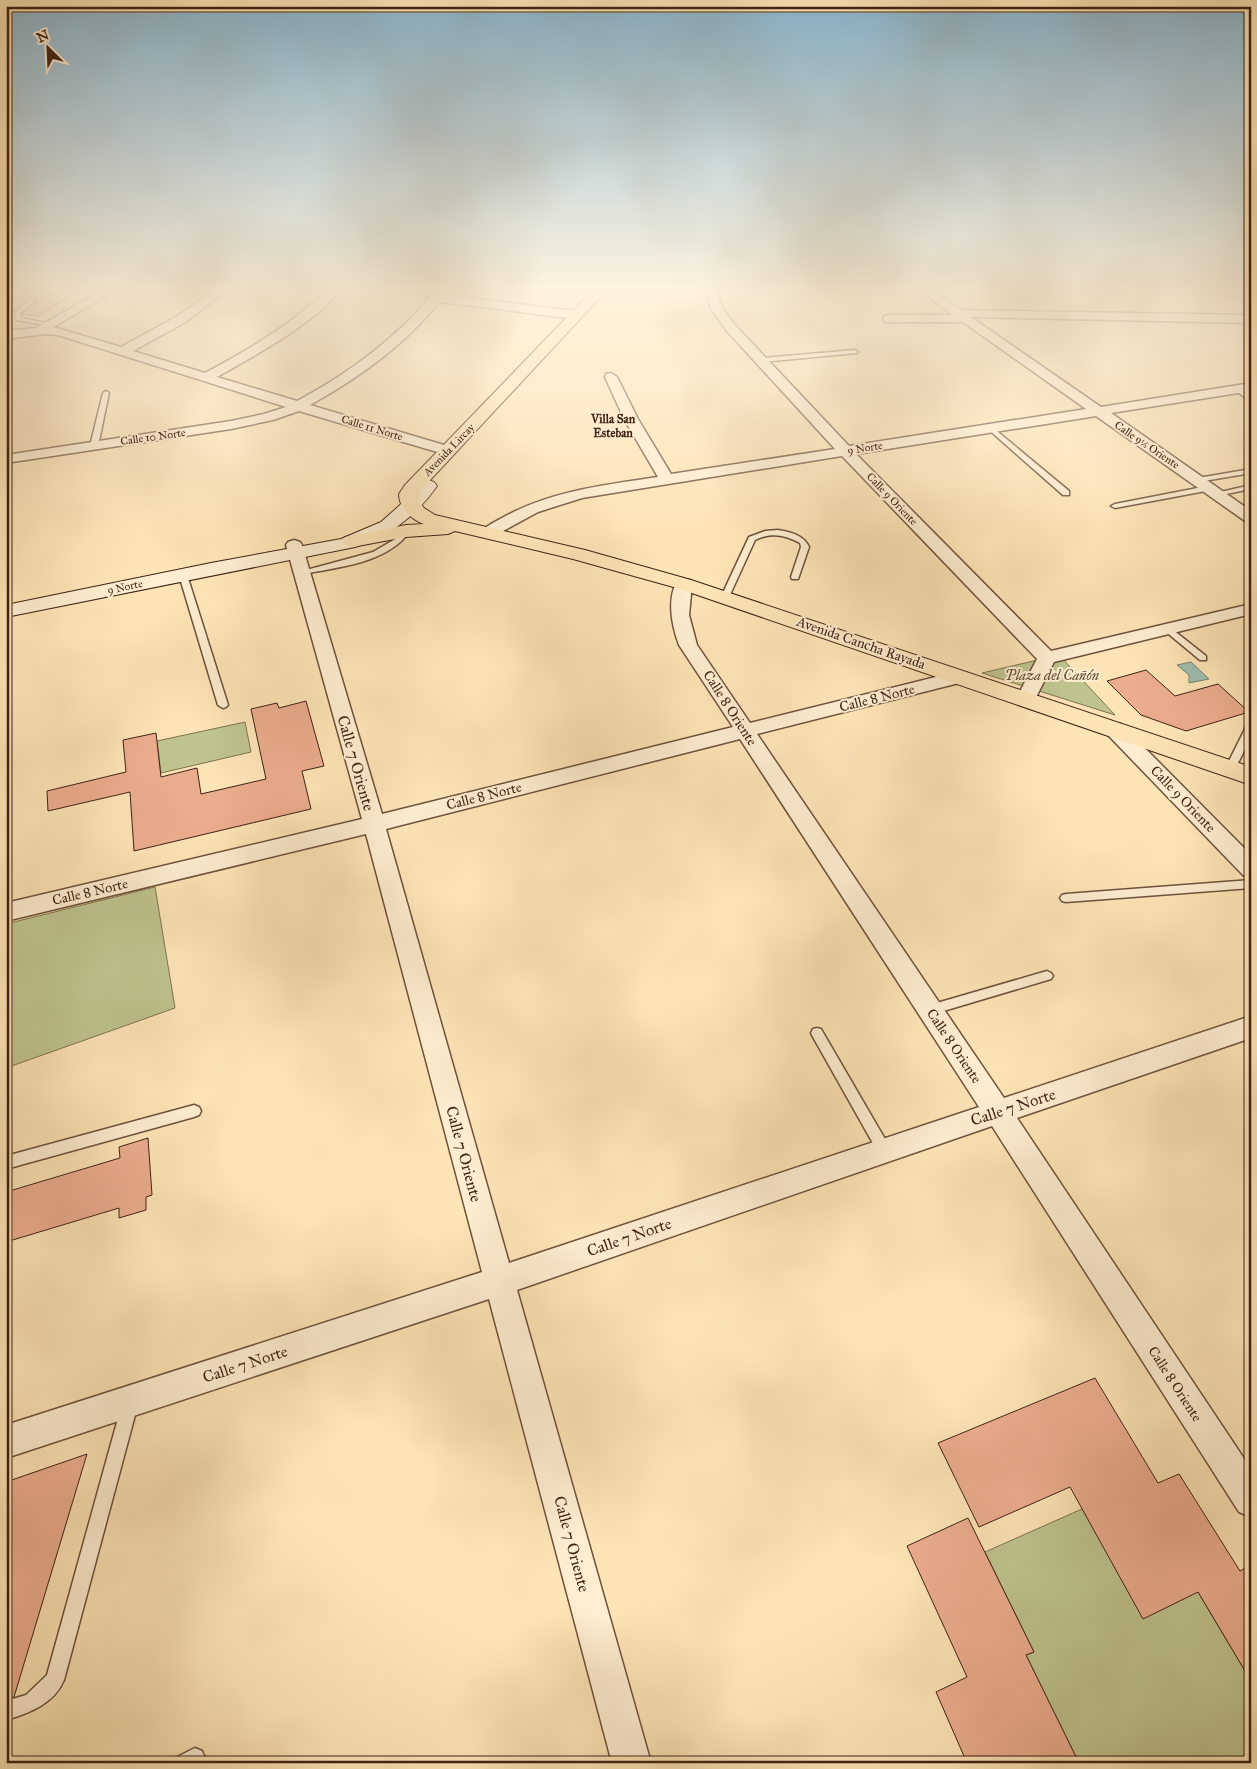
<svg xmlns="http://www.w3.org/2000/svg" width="1257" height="1769" font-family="'IM FELL Great Primer',serif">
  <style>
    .green { fill: #bfc48e; stroke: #7f7350 }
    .water { fill: #9fbeb1; stroke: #798072 }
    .building { fill: #ecad8e; stroke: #3f2213 }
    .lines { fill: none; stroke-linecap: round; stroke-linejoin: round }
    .lane-casing { stroke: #6e523c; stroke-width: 3 }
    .street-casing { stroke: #6e523c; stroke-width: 3 }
    .secondary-casing { stroke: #3f2213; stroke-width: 2 }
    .primary-casing { stroke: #3f2213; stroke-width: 2 }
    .lane { fill: #feedd0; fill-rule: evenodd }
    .street { fill: #feedd0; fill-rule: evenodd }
    .secondary { fill: #feedd0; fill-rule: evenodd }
    .primary { fill: #fde4b6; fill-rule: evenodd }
    .labels { text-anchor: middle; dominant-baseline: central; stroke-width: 4; stroke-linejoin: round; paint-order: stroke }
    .far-street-label { font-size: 11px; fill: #3f2213; stroke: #feedd0 }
    .far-neighbourhood-label { font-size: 12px; font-weight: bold; fill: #3f2213; stroke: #feedd0 }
    .street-label { font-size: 14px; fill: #3f2213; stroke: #feedd0 }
    .park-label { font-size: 14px; font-style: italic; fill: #5f4a32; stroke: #feedd0 }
    .near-street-label { font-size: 16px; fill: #3f2213; stroke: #feedd0 }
  </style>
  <rect width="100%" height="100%" fill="#fde4b6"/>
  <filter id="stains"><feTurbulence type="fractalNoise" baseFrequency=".004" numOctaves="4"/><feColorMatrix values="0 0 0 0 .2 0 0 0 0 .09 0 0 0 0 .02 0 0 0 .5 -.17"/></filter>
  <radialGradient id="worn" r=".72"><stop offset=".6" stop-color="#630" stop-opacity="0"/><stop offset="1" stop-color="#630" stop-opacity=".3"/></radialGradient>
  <g class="green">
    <path d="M1059 655 1115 715 982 673Z"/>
    <path d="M245 722 251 752 161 773 157 741Z"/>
    <path d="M155 887 175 1008 6 1068V924Z"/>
    <path d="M1082 1509 1198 1592 1251 1681V1763H1079L1026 1655 1034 1652 985 1552Z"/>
  </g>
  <path class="water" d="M1191 662 1209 679 1189 683V675L1177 665Z"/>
  <g class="building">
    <path d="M6 287H83L39 316 22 314 36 302V299L32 297 13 312 6 311Z"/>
    <path d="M1146 670 1175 696 1218 684 1249 712 1186 731 1141 715 1107 681Z"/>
    <path d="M306 701 324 766 302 771 311 809 134 851 130 792 48 811 47 791 126 772 123 740 156 733 161 777 197 768 201 794 266 779 251 709 277 703 279 708Z"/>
    <path d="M148 1138 152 1195 146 1197V1210L119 1218V1208L6 1242V1192L120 1158 119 1147Z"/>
    <path d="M1095 1378 1158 1483 1179 1474 1240 1571 1251 1565V1681L1198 1592 1143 1619 1070 1487 979 1527 938 1443Z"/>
    <path d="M87 1454 14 1697 6 1699V1482Z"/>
    <path d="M968 1518 1034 1652 1026 1655 1079 1763H967L936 1692 967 1677 907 1546Z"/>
  </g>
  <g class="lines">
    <defs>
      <g id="lane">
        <path d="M32 299 35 301 20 313 21 318 52 324V326L16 320 15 312Z"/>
        <path d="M855 350 858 352 857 353 761 362 758 360 761 358Z"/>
        <path d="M1234 388H1238L1251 396V401L1234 390Z"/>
        <path d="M106 391 109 393 98 446 94 448 90 446 103 393Z"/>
        <path d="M988 427H992L1069 491V495H1063L988 429Z"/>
        <path d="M1251 469V473L1198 482 1194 480 1198 478Z"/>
        <path d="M1251 485V489L1216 496 1212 494Z"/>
        <path d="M1208 486H1211V490L1115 508 1111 506 1115 504Z"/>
        <path d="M403 529 410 531C388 563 339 567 303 574L299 572 373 552 397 538Z"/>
        <path d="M778 530C790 532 804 535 809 547L798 579H792L791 577 801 547 800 543C785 535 771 532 755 540L729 597 728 599H722L721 597 749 537 765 531Z"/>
        <path d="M183 572 187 575 228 705 226 707 223 708 218 705 179 575Z"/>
        <path d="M1168 626 1206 656V660H1200L1165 631 1164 629Z"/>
        <path d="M1251 724V737L1235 769 1230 772 1226 771 1225 769 1246 727Z"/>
        <path d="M1251 880V888L1066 902 1062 901 1060 898 1062 895 1066 894Z"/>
        <path d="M1047 971 1051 973 1053 976 1051 979 930 1015 926 1014 924 1010 926 1006 930 1005Z"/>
        <path d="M817 1028 821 1029 889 1146 891 1150 889 1154 884 1156 879 1154 813 1037 811 1033 813 1029Z"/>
        <path d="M194 1105 199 1107 201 1111 199 1115 194 1117 6 1169V1156Z"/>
        <path d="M130 1396 136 1398 138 1404 64 1680C54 1704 29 1713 6 1720V1701L26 1695 47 1675 122 1404 124 1398Z"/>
        <path d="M195 1748 202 1751 205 1758 203 1763H176L179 1756Z"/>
      </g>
      <g id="street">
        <path d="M108 287H122L53 327 121 347 176 317 219 287H231L184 323 133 351 205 373C250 349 294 323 330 287H341C325 318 249 359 217 377L297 401C350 373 402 334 438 287H450L443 295 576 311 582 315 576 319 439 302C406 344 357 379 310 405L454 448 456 451 454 454H444L299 411 273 420 231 429 6 463V455L231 421 264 414 286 407 58 335 45 334 6 339V331L36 328Z"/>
        <path d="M705 287H715L723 309 735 325 849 446 1086 409 963 322H885L883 319 885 316 889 315H953L916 287H928L961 310 1251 315V323L971 317 1101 407 1251 383V391L1111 413 1251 511V523L1245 521 1096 416 856 454 1051 651 1251 604V614L1054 662 1033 703 1026 705 1019 703 1016 699 1037 659 842 456 582 498 538 512 494 536H482L480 533C485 526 495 522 502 518 550 491 604 485 658 477L624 419 605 377 606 374 611 373 617 377 638 419 671 474 835 449 727 331 711 309Z"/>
        <path d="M1215 287H1229L1251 298V306Z"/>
        <path d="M294 540 300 542 302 545 382 814 733 727 679 645C672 626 666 598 678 580H690L692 584 689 615 697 645 750 723 960 671 967 673 969 677 967 681 757 734 1004 1098 1251 1016V1038L1017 1118 1251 1469V1517L1239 1512 992 1126 517 1290 651 1763H612L489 1299 6 1458V1425L482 1272 366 834 6 921V903L362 819 286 545 288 542ZM740 739 979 1107 509 1263 386 829Z"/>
        <path d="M1114 723 1121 724 1251 855V877L1243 875 1107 734 1104 729 1107 724Z"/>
      </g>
      <path id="secondary" d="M428 480 434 482 437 486C416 516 390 536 355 547L6 617V605L211 563 341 539 381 522 399 506 422 482Z"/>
      <path id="primary" d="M596 287H610L420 491 418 500 424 508 435 515 585 550 691 580 1251 767V785L677 588 573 559 455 531 448 534 406 537 352 547 345 545 342 541 345 537 406 525 424 524C412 520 399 508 399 494L405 485Z"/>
    </defs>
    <use href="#lane" class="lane-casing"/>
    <use href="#street" class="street-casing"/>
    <use href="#secondary" class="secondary-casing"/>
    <use href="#primary" class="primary-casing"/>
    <use href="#lane" class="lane"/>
    <use href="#street" class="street"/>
    <use href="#secondary" class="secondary"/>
    <use href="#primary" class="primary"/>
  </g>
  <linearGradient id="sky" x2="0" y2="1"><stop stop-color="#8bb8d2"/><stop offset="0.54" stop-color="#fef3de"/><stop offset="1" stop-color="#fef3de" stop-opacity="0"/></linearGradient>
  <rect width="1257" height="534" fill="url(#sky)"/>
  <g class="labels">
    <g class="far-street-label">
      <text transform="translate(372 428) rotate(17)">Calle 11 Norte</text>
      <text transform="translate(153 437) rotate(-8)">Calle 10 Norte</text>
      <text transform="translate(1147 445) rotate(34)">Calle 9½ Oriente</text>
      <text transform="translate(865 448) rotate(-9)">9 Norte</text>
      <text transform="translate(449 450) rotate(-46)">Avenida Lircay</text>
      <text transform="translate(892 499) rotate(46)">Calle 9 Oriente</text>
      <text transform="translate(125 587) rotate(-12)">9 Norte</text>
    </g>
    <g class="far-neighbourhood-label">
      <text x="613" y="419">Villa San<tspan x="613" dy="14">Esteban</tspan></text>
    </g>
    <g class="street-label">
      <text transform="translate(861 643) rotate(19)">Avenida Cancha Rayada</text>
      <text transform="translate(877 698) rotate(-14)">Calle 8 Norte</text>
      <text transform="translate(730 708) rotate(57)">Calle 8 Oriente</text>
      <text transform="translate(484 796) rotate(-14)">Calle 8 Norte</text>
      <text transform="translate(1183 799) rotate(46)">Calle 9 Oriente</text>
      <text transform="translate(90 892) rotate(-13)">Calle 8 Norte</text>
      <text transform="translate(954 1046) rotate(56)">Calle 8 Oriente</text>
      <text transform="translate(1175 1384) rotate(57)">Calle 8 Oriente</text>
    </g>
    <g class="park-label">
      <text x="1052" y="675">Plaza del Cañón</text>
    </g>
    <g class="near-street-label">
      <text transform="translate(356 763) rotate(74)">Calle 7 Oriente</text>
      <text transform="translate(1013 1107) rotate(-18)">Calle 7 Norte</text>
      <text transform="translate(464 1154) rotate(75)">Calle 7 Oriente</text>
      <text transform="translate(629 1237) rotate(-19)">Calle 7 Norte</text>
      <text transform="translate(245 1364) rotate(-18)">Calle 7 Norte</text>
      <text transform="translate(572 1544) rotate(75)">Calle 7 Oriente</text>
    </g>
  </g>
  <rect width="1257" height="1769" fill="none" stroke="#fde4b6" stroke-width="25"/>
  <rect x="8" y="8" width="1242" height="1754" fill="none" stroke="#3f2213" stroke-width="2.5"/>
  <rect x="12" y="12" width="1232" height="1744" fill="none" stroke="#3f2213"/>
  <g transform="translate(48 48) rotate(336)" stroke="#feedd0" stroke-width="4" paint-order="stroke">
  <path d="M0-4L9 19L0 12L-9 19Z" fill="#3f2213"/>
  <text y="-8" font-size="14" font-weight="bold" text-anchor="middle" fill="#3f2213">N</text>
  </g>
  <rect width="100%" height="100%" filter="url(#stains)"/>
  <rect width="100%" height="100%" fill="url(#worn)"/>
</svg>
